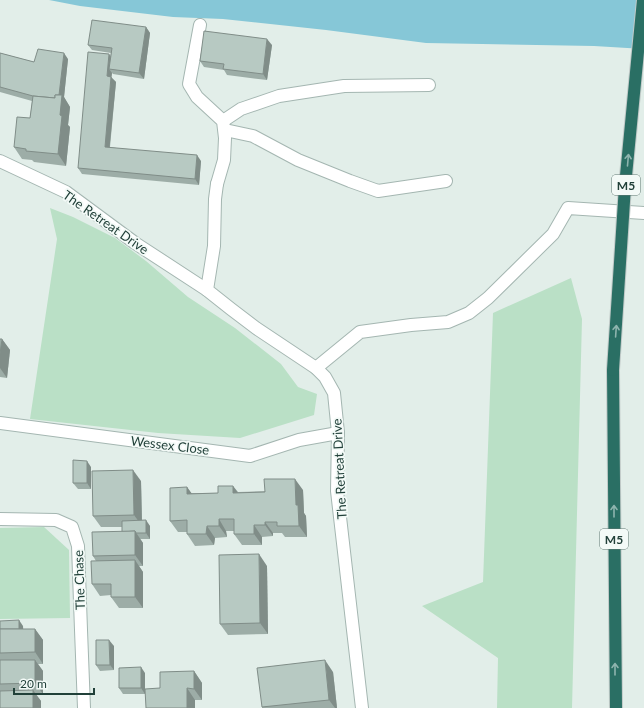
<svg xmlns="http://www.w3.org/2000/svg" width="644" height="708" font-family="Lato,sans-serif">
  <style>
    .green { fill: #bae0c6 }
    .water { fill: #86c7d7 }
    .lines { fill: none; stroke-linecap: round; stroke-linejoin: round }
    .service-casing { stroke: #a4b6b1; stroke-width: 14 }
    .minor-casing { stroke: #a4b6b1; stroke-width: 14 }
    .motorway-casing { stroke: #c1cac8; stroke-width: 14 }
    .service { stroke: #fff; stroke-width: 12 }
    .minor { stroke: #fff; stroke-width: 12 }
    .motorway { stroke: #2a6f64; stroke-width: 12 }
    .motorway-bridge-casing { stroke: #c1cac8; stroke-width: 14; stroke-linecap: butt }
    .motorway-bridge { stroke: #2a6f64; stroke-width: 12 }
    .wall { fill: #9dada7 }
    .shaded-wall { fill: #808d88 }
    .building { fill: #b7c9c2; stroke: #808d88 }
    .oneway { stroke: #8eb4ae }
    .labels { text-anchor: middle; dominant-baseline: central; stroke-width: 3.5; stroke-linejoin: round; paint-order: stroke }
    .shield { fill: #f3faf7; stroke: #607872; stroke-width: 1 }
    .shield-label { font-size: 12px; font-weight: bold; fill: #214039 }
    .street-label { font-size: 13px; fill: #214039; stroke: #f3faf7 }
  </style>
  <rect width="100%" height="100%" fill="#e2eee9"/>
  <g class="green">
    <path d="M50 208 73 217 115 238 146 261 188 297 235 328 281 364 298 387 317 394 314 415 240 438 158 433 30 419 57 239Z"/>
    <path d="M571 278 582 319 572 708H497L498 658 422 606 483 582 493 313Z"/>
    <path d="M44 527 69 550 70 618 0 619V528Z"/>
  </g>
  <path class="water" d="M49 0H644V49L594 46 426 43 326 30 223 19 173 17 80 6Z"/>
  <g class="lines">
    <defs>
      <g id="service">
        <path d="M200 25 189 84 197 97 223 121 225 138 224 160 217 184"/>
        <path d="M223 121 241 109 279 96 344 86 429 85"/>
        <path d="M225 130 253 136 298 160 350 181 378 191 446 181"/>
      </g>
      <g id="minor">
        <path d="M0 161 66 192 135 243 207 290"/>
        <path d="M217 184 215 199 214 246 207 290 231 309 256 328 316 368 325 377 334 393 338 433 337 491 362 708"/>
        <path d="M316 368 360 332 411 325 448 322 469 313 488 298 553 234 568 208 644 213"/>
        <path d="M0 423 250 456 299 440 338 433"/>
        <path d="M0 519 56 520 72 527 78 546 81 630 84 708"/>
      </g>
      <path id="motorway" d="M613 370 616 708"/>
    </defs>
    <use href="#service" class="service-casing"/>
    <use href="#minor" class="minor-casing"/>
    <use href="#motorway" class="motorway-casing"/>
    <use href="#service" class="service"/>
    <use href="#minor" class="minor"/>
    <use href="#motorway" class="motorway"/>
    <defs>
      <path id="motorway-bridge" d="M613 370 625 186 643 0"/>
    </defs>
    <use href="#motorway-bridge" class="motorway-bridge-casing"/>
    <use href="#motorway-bridge" class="motorway-bridge"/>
  </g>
  <g class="wall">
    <path d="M146 27 150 33 144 79 113 74 112 73 111 77 116 82 110 147 201 161 199 185 82 174 78 168 109 54 110 57 111 53 92 50 88 45Z"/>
    <path d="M272 45 267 80 227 75 224 70 204 67 200 61Z"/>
    <path d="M0 53 34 62 68 59 64 97 70 107 68 125 70 127 66 166 34 162 32 160 22 159 14 147 30 118 32 101 0 92Z"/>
    <path d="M0 339H2L10 350 7 378 0 377Z"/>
    <path d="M91 467V489H78L73 483Z"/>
    <path d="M141 481 142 520 150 526V539H140L143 543V566H139L143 572V608H119L111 597V595L100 596 92 584 96 561 93 556 122 532V527H101L93 516Z"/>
    <path d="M233 486 238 492 303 490 304 513 306 516 307 537H285L282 533H273V536L262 537V545H242L234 534V531H226L227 537 215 538 214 545 195 546 187 534V532H178L170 521 187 487 191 493H218Z"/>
    <path d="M267 566 268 634 228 635 220 624Z"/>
    <path d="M0 621 23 626V629H35L43 640V664H38L43 671V694L36 695 41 701V708H0Z"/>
    <path d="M114 646V670L100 671 96 665Z"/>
    <path d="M194 671 202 683V700H195V708H146L160 688Z"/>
    <path d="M333 672 337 708H262V707Z"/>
    <path d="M145 673V694H123L119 688Z"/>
  </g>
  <g class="shaded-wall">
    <path d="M146 27 150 33 144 79 139 73Z"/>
    <path d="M267 39 272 45 267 80 263 74Z"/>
    <path d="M64 53 68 59 64 97 70 107 68 125 70 127 66 166 58 154 60 115 58 103Z"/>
    <path d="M109 54 113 60 109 69 112 73 111 82 107 76Z"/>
    <path d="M111 77 116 82 109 153 105 147Z"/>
    <path d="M197 155 201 161 199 185 195 179Z"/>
    <path d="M2 339 10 350 7 378 0 368V354Z"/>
    <path d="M87 461 91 467V489L87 483Z"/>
    <path d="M133 470 141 481 142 526 134 515Z"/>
    <path d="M295 479 303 490 304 513 306 516 307 537 299 526 296 505Z"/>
    <path d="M233 486 241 497 233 493Z"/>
    <path d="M187 487 195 498 187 494Z"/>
    <path d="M219 519 226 531 227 537 219 526Z"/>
    <path d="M146 520 150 526V539L146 533Z"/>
    <path d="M265 522 273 533V536L265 525Z"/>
    <path d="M254 525 262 537V545L254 534Z"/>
    <path d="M207 526 215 538 214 545 206 534Z"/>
    <path d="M135 531 143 543V566L135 555Z"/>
    <path d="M259 554 267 566 268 634 260 623Z"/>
    <path d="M135 560 143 572V608L135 597Z"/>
    <path d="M19 620 23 626 24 640 19 634Z"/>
    <path d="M35 629 43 640V664L35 652Z"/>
    <path d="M109 640 114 646V670L110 665Z"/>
    <path d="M35 660 43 671V694L35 683Z"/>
    <path d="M325 660 333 672 337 708H335L329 700Z"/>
    <path d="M141 667 145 673V694L141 688Z"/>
    <path d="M194 671 202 683V700L194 689Z"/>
    <path d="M187 688 195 700V708H187Z"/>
    <path d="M33 690 41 701V708H33Z"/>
  </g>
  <g class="building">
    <path d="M92 20 146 27 139 73 109 69 112 48 88 45Z"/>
    <path d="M204 31 267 39 263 74 223 69 224 64 200 61Z"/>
    <path d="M38 49 64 53 59 95H55V98L33 96 0 87V53L34 62Z"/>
    <path d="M88 52 109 54 107 76 111 77 105 147 197 155 195 179 78 168Z"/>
    <path d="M55 95H62L60 115 62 116 58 154 26 151V149L14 147 17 117 30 118 33 96 55 98Z"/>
    <path d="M0 339H2L0 354Z"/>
    <path d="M73 460 87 461V483H73Z"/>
    <path d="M133 470 134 515 93 516 92 471Z"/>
    <path d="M264 479H295L296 505H298L299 526H277V522H265V525H254V534H234V519H219V526H207L206 534H187V520L170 521V488L187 487V494L218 493V486H233V493L265 492Z"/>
    <path d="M146 520V533H136L135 531 122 532V521Z"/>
    <path d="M135 531V555L93 556 92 532Z"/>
    <path d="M259 554 260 623 220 624 219 555Z"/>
    <path d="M135 560V597H111V584H92L91 561Z"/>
    <path d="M19 620V629H0V621Z"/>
    <path d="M0 629H35V652L0 653Z"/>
    <path d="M96 640H109L110 665H96Z"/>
    <path d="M0 660H35V683L0 684Z"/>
    <path d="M325 660 329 700 262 707 257 668Z"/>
    <path d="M141 667V688H119V668Z"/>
    <path d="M194 671V689L187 688V708H146L145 689 160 688V672Z"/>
    <path d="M33 690V708H0V691Z"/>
  </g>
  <defs><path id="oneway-shaft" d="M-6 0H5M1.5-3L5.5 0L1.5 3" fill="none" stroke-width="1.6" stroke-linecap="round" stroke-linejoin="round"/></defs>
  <g class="oneway">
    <use href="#oneway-shaft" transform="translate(628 160) rotate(-85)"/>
    <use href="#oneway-shaft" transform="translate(616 331) rotate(-86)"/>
    <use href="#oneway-shaft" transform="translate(614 511) rotate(-90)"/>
    <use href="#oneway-shaft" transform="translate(615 669) rotate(-90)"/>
  </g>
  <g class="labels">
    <g class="shield">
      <rect x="612" y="175" width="28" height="20" rx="3"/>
      <rect x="600" y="529" width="28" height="20" rx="3"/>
    </g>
    <g class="shield-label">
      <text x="626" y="185">M5</text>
      <text x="614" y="539">M5</text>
    </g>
    <g class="street-label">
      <text transform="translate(106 222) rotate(35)">The Retreat Drive</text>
      <text transform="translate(170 445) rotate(7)">Wessex Close</text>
      <text transform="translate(339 469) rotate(-93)">The Retreat Drive</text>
      <text transform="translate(79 580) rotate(-92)">The Chase</text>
    </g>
  </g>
  <path d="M14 688v6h80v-6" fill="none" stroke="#214039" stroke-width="2"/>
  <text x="20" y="688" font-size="12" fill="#214039" stroke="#f3faf7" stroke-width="3" paint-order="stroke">20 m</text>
</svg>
